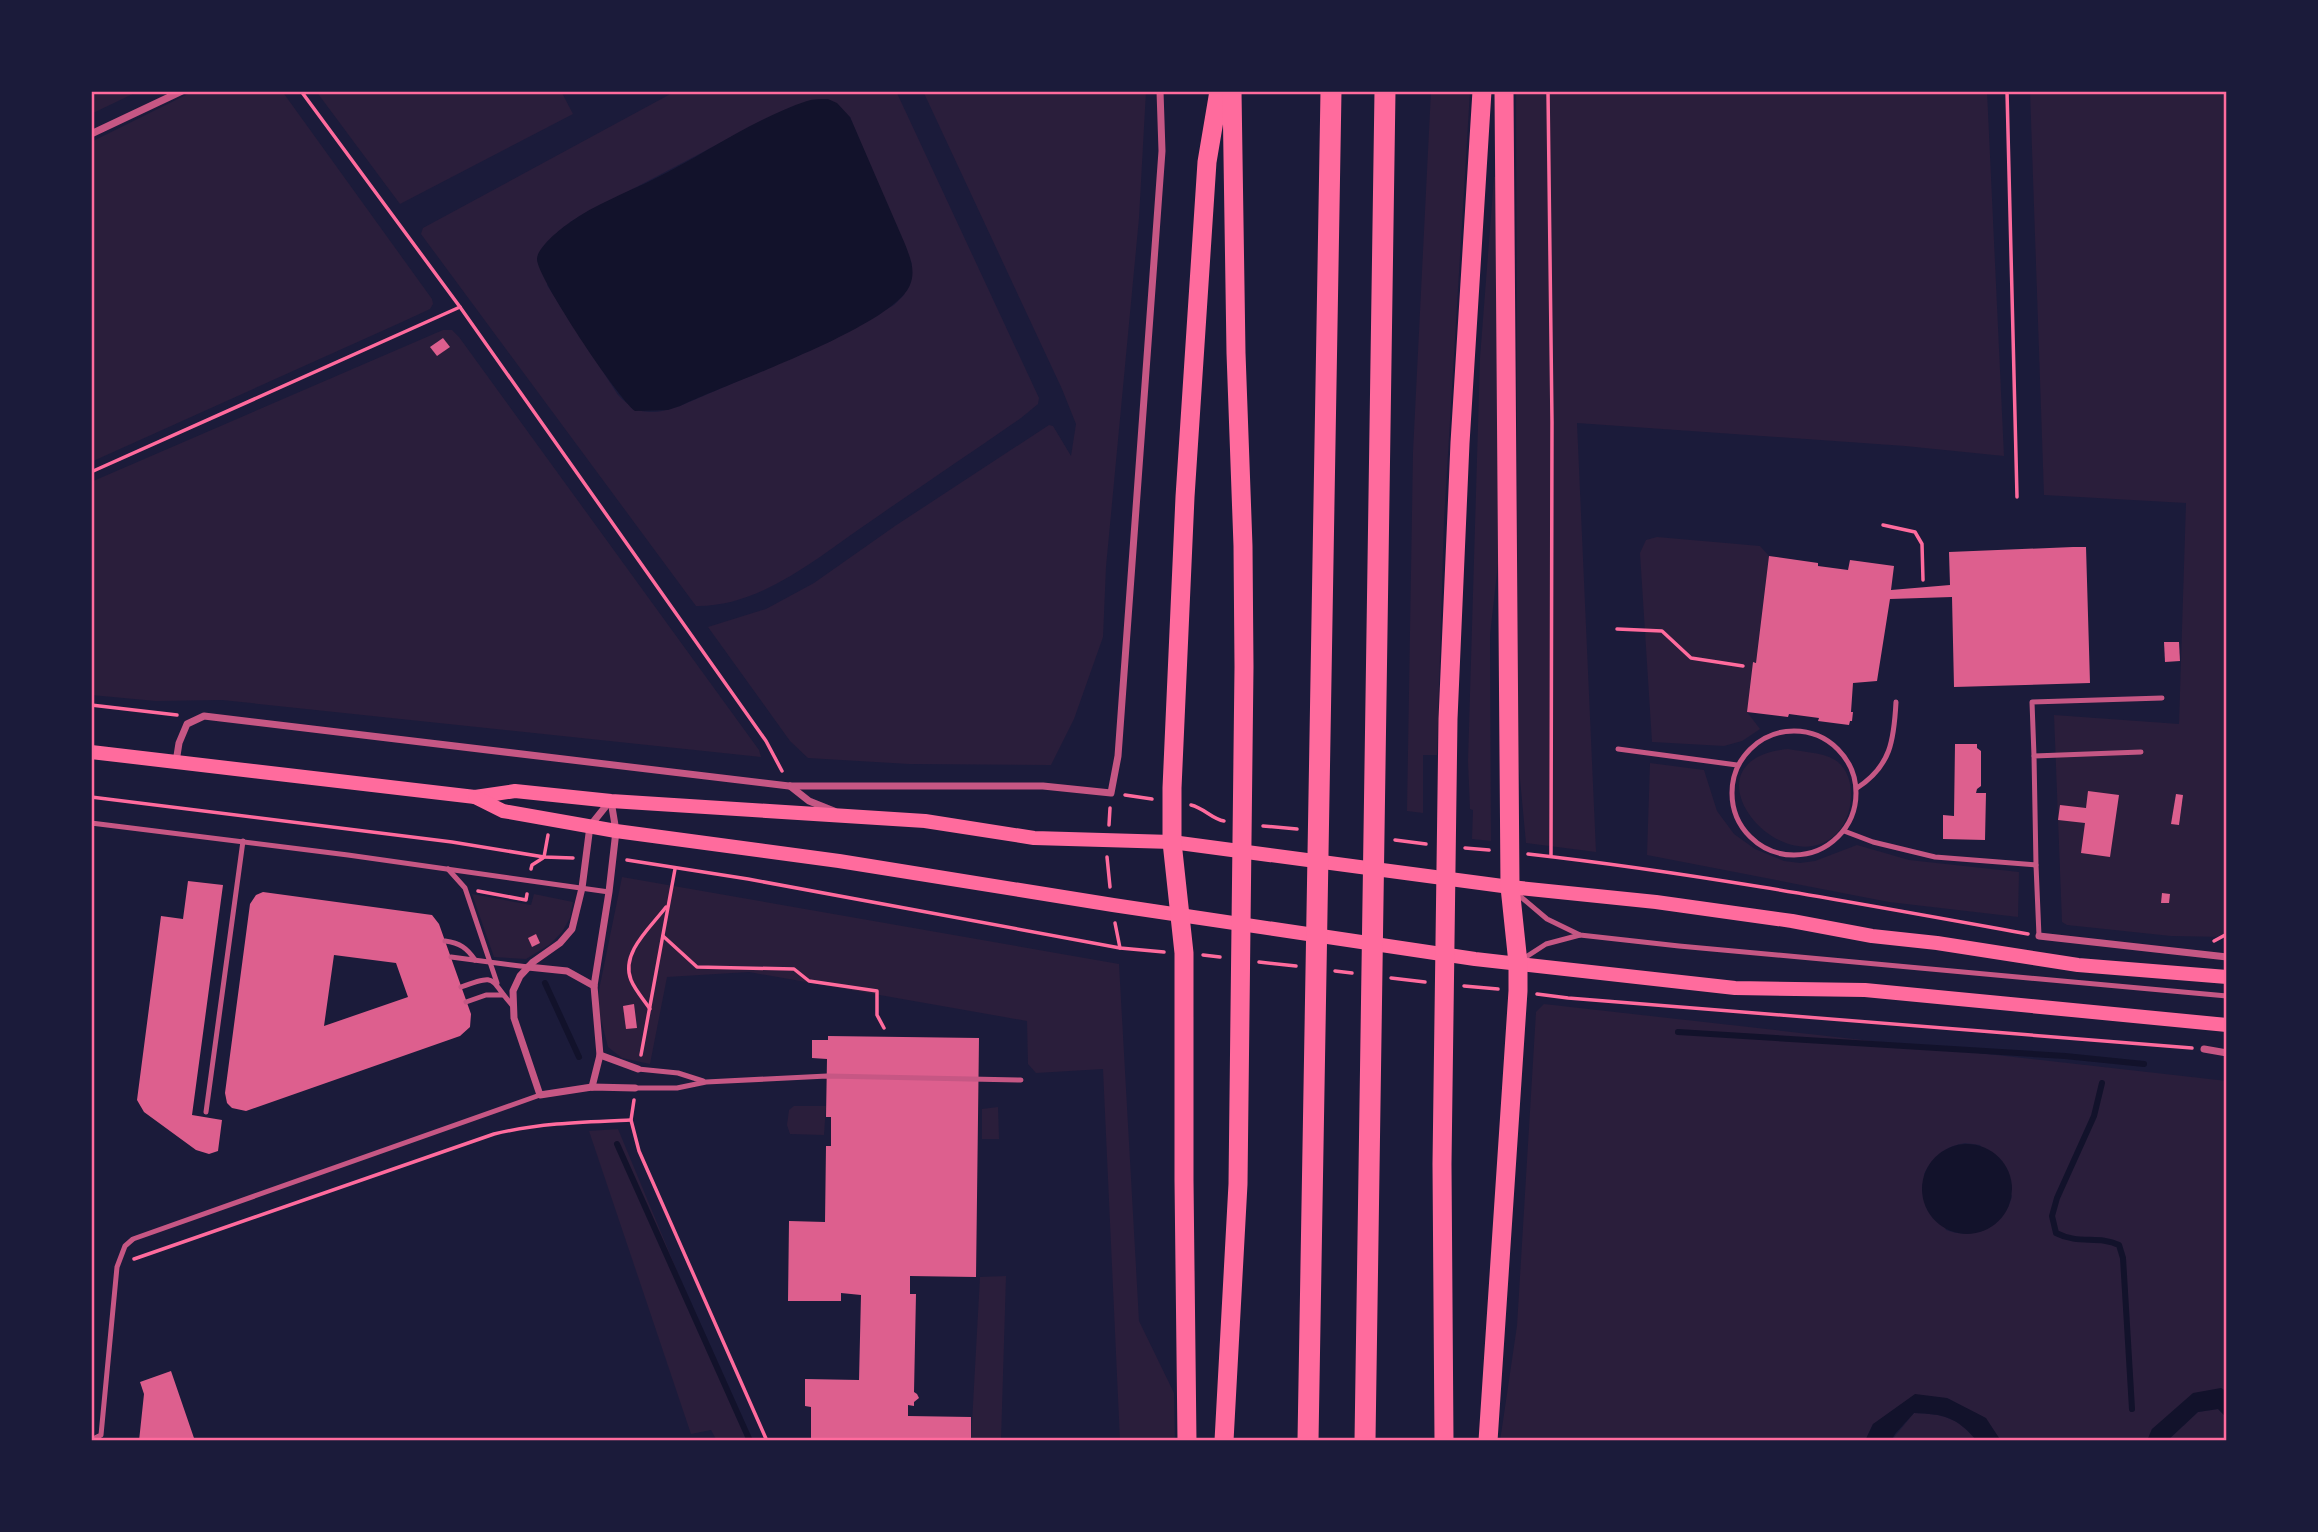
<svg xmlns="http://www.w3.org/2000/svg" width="2318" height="1532" font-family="'Fira Sans',sans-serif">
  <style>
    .green { fill: #2a1e3b; fill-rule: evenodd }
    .water { fill: #12122b }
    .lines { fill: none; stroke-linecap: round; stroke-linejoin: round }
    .stream { stroke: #12122b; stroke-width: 6 }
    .building { fill: #dd5f8e; fill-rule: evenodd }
    .path { stroke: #ff6b9d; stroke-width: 3.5 }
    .service { stroke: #c65784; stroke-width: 5 }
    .minor { stroke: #c65784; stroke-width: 7 }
    .secondary { stroke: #ff6b9d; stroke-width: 14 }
    .trunk { stroke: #ff6b9d; stroke-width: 19 }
    .motorway { stroke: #ff6b9d; stroke-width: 21 }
    .neatline { fill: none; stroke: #ff6b9d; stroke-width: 2.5 }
  </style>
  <rect width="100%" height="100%" fill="#1b1b3a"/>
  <g class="green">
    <path d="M91 91H139L91 114Z"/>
    <path d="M194 91H282L432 299 433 304 430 309 402 322 91 462V142Z"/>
    <path d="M316 91H561L573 114 400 204Z"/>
    <path d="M676 91H896L1039 398 1038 404 1021 418C971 453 921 486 871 521 819 556 762 607 696 606L421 234 423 228ZM850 117 912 264 904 295 894 305 831 341 680 406C652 415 638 416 618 395L547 285 570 222 760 122Z"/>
    <path d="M923 91H1146L1139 218 1106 567 1103 637 1074 719 1051 765 909 764 808 758 790 741 708 627 766 609 814 583 895 526 1049 425 1053 426 1071 456 1076 424 1062 389Z"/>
    <path d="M1431 91H1470L1444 520 1437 755H1423V813L1407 811 1413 452Z"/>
    <path d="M1516 91H1987L2004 456 1905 446 1577 423 1596 852 1526 843 1518 758Z"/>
    <path d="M2030 91H2227V937L2171 936 2067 925 2062 922 2054 715 2179 724 2186 503 2044 495Z"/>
    <path d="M1494 177H1496L1499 555 1490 635 1491 841 1472 839 1473 810 1470 809 1468 761 1480 358Z"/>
    <path d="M443 330H452L459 337 759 750 761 757 222 700 156 701 91 695V482Z"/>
    <path d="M1657 537 1760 546 1769 556 1756 662H1753L1747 712 1760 729 1742 741 1724 746 1652 742 1640 553 1646 540Z"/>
    <path d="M1788 749C1802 752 1822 752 1835 760 1859 775 1854 820 1834 836 1778 883 1679 760 1788 749Z"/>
    <path d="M1650 763 1704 770 1717 811 1734 834 1755 849 1784 861 1800 863 1815 861 1857 845 1909 860 2019 872 2018 917 1889 902 1647 855Z"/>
    <path d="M622 877 1119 964 1139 1321 1174 1393 1175 1441H1120L1103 1069 1036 1073 1028 1064 1027 1021 749 972 667 977 650 1064 622 1058 608 1047 599 1012V990Z"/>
    <path d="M472 894 531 905 534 894 573 902 570 918 562 932 549 945 526 959 494 957Z"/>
    <path d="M1544 1004 2227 1081V1392L2221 1388 2152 1429 2147 1441H2001L1985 1418 1947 1398 1873 1424 1865 1441H1500L1517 1326 1536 1012ZM1965 1143 1980 1145 2012 1196C2005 1225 1974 1241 1946 1230L1924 1174C1933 1156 1946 1146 1965 1143Z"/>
    <path d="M794 1106H826L824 1135 790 1134 787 1125 789 1110Z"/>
    <path d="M998 1107 999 1139H982V1109Z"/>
    <path d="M618 1129 739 1420 748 1441H717L711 1430 691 1434 589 1131Z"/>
    <path d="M1006 1276 1001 1441H971L980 1277Z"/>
    <path d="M2218 1409 2227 1418V1441H2167L2198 1412Z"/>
    <path d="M1914 1413C1943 1414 1957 1417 1977 1441H1891Z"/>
  </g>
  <g class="water">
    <path d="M828 99 837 103 850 117 905 244C910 257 916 271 910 285 893 327 725 384 680 406L668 410 635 411C618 399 536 276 537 259 537 248 560 229 569 223 595 204 626 193 654 179 705 154 753 119 807 101 813 99 821 99 828 99Z"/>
    <circle cx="1967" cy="1189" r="45"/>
    <path d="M2221 1388 2227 1392V1418L2218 1409 2198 1412 2167 1441H2147L2152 1429 2193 1393Z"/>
    <path d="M1915 1394 1947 1398 1986 1418 2001 1441H1977C1957 1417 1944 1414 1914 1413L1895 1434 1891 1441H1865L1873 1424Z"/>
  </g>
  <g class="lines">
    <g class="stream">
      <path d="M545 983 579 1057"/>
      <path d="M1678 1032 2065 1056 2144 1064"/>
      <path d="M2102 1083 2094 1116 2057 1198 2052 1216 2056 1233C2079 1245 2098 1235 2119 1245L2123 1258 2132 1409"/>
      <path d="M617 1144 750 1441"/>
    </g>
  </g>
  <g class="building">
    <path d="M443 338 450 347 437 356 430 347Z"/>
    <path d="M2073 547H2086L2090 683 1954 687 1952 597 1890 599 1877 681 1853 683 1851 712H1853L1852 721H1850L1849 725 1818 721 1819 718 1789 714 1788 717 1747 712 1753 662 1756 663 1769 556 1818 563V566L1848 570 1850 560 1894 566 1891 590 1950 585 1949 552Z"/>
    <path d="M2164 642H2179L2180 661 2165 662Z"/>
    <path d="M1955 744H1977V748L1981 751V786L1977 789 1976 793H1986L1985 840 1943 839V815L1954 816Z"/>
    <path d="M2088 791 2119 795 2110 857 2081 853 2085 823 2058 820 2060 805 2086 808Z"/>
    <path d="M2176 794 2183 795 2179 825 2171 824Z"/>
    <path d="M188 881 223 885 192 1115 222 1120 218 1151 209 1154 196 1150 144 1112 137 1100 161 916 183 919Z"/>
    <path d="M263 892 432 915 439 924 471 1014 470 1027 460 1036 246 1111 232 1108 227 1103 225 1093 250 904 256 895ZM334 955 396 963 408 997 324 1026Z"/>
    <path d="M2162 893 2170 894 2169 903H2161Z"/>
    <path d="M536 934 540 943 532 947 528 938Z"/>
    <path d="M634 1004 637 1028 626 1029 623 1006Z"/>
    <path d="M828 1036 979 1038 976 1277 910 1276V1294H916L914 1392 917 1394 919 1398 914 1402V1406L908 1405V1416L971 1417V1441H811V1407L805 1406V1379L859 1380 861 1295 841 1293V1301H788L789 1221 825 1222 826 1146H831V1117H826L827 1059 812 1058V1040H828Z"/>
    <path d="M171 1371 195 1441H139L144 1394 140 1382Z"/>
  </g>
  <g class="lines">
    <g class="path">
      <path d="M301 91 460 307 766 741 782 771"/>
      <path d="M1548 91 1552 422 1551 855"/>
      <path d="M2007 91 2017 497"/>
      <path d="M91 472 460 307"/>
      <path d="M1883 525 1915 532 1922 544 1923 580"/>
      <path d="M1617 629 1662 631 1691 658 1743 666"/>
      <path d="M91 705 177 715"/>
      <path d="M1125 795 1152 799"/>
      <path d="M91 797 452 842 544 857 573 858"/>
      <path d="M1191 805C1204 808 1212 819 1224 821"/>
      <path d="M1109 825 1110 808"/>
      <path d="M1263 826 1297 829"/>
      <path d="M1395 840 1426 844"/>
      <path d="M1465 848 1489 850"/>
      <path d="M1528 854C1696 873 1862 904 2028 934"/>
      <path d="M544 857 548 835"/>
      <path d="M1107 857 1110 887"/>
      <path d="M627 860 748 879 1120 948 1164 952"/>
      <path d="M531 869 532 865 543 858"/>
      <path d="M478 891 526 900 527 894"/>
      <path d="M1115 923 1120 948"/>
      <path d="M663 936 697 967 794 969 809 981 877 991V1015L884 1028"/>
      <path d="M2214 941 2227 934"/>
      <path d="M1203 955 1220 957"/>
      <path d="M1259 962 1296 966"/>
      <path d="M1335 971 1352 973"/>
      <path d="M1391 978 1425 982"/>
      <path d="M1464 986 1498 989"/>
      <path d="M1537 994 1568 998 2192 1048"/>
      <path d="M650 1009C644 1000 635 990 631 980 620 953 651 927 666 907"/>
      <path d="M641 1055 675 869"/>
      <path d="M634 1100 631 1120 639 1151 767 1441"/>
      <path d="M134 1259 494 1134C540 1123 584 1122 631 1120"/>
    </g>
    <g class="service">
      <circle cx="1794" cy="793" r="62"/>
      <path d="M1618 749 1737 765"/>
      <path d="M2034 756 2032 702 2162 698"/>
      <path d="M1857 788C1891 766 1894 740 1896 702"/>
      <path d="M91 823 348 855 609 892"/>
      <path d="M1844 831 1873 842 1935 857 2036 865 2034 756 2141 752"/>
      <path d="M2036 865 2039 936"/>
      <path d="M448 869 465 888 497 983"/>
      <path d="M1515 892 1547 919 1580 935 1679 946 2227 996"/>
      <path d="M445 941C460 943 467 948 475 960"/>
      <path d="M451 957 528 967"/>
      <path d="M1523 959 1546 944 1580 935"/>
      <path d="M461 987C498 973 489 979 512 1005"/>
      <path d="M466 1002 486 995H503"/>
      <path d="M638 1069 678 1073 703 1081"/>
      <path d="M635 1088H677L706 1082 827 1076 1021 1080"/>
      <path d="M206 1112 243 841"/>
      <path d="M91 1440 101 1435 117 1267 125 1246 133 1239 540 1095"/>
    </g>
    <g class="minor">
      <path d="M91 134 182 91"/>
      <path d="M176 762 179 743 187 724 204 716 789 786H1043L1111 793 1118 756 1162 151 1160 91"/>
      <path d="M790 786 809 801 834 811"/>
      <path d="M610 801 590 826 582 888 572 929 560 943 533 962 520 976 513 991 514 1018 540 1095 592 1087 635 1088"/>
      <path d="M2039 936 2227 957"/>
      <path d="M528 967 567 971 594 986"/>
      <path d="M2204 1049 2227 1053"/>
      <path d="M600 1055 638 1069"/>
      <path d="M592 1087 600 1055 594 986 609 892 616 831 611 801"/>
    </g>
    <g class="secondary">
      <path d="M91 752 475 797 515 791 611 801 925 821 1034 838 1172 842 1510 887 1656 902 1792 921 1872 936 1937 943 2078 965 2227 977"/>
      <path d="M475 797 503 811 616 831 839 861 1113 905 1475 959 1735 988 1865 990 2227 1025"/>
    </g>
    <g class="trunk">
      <path d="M1187 1441 1184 1180V953L1172 842V788L1185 497 1207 162 1219 91"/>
      <path d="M1224 1441 1238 1184 1244 667 1243 546 1236 353 1232 91"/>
      <path d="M1444 1441 1442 1164 1448 719 1460 443 1482 91"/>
      <path d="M1488 1441 1518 991V963L1510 887 1504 91"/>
    </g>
    <g class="motorway">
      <path d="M1308 1441 1331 91"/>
      <path d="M1365 1441 1385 91"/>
    </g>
  </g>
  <rect width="2318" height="1532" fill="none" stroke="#1b1b3a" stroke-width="186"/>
  <rect x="93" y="93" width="2132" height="1346" class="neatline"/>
</svg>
